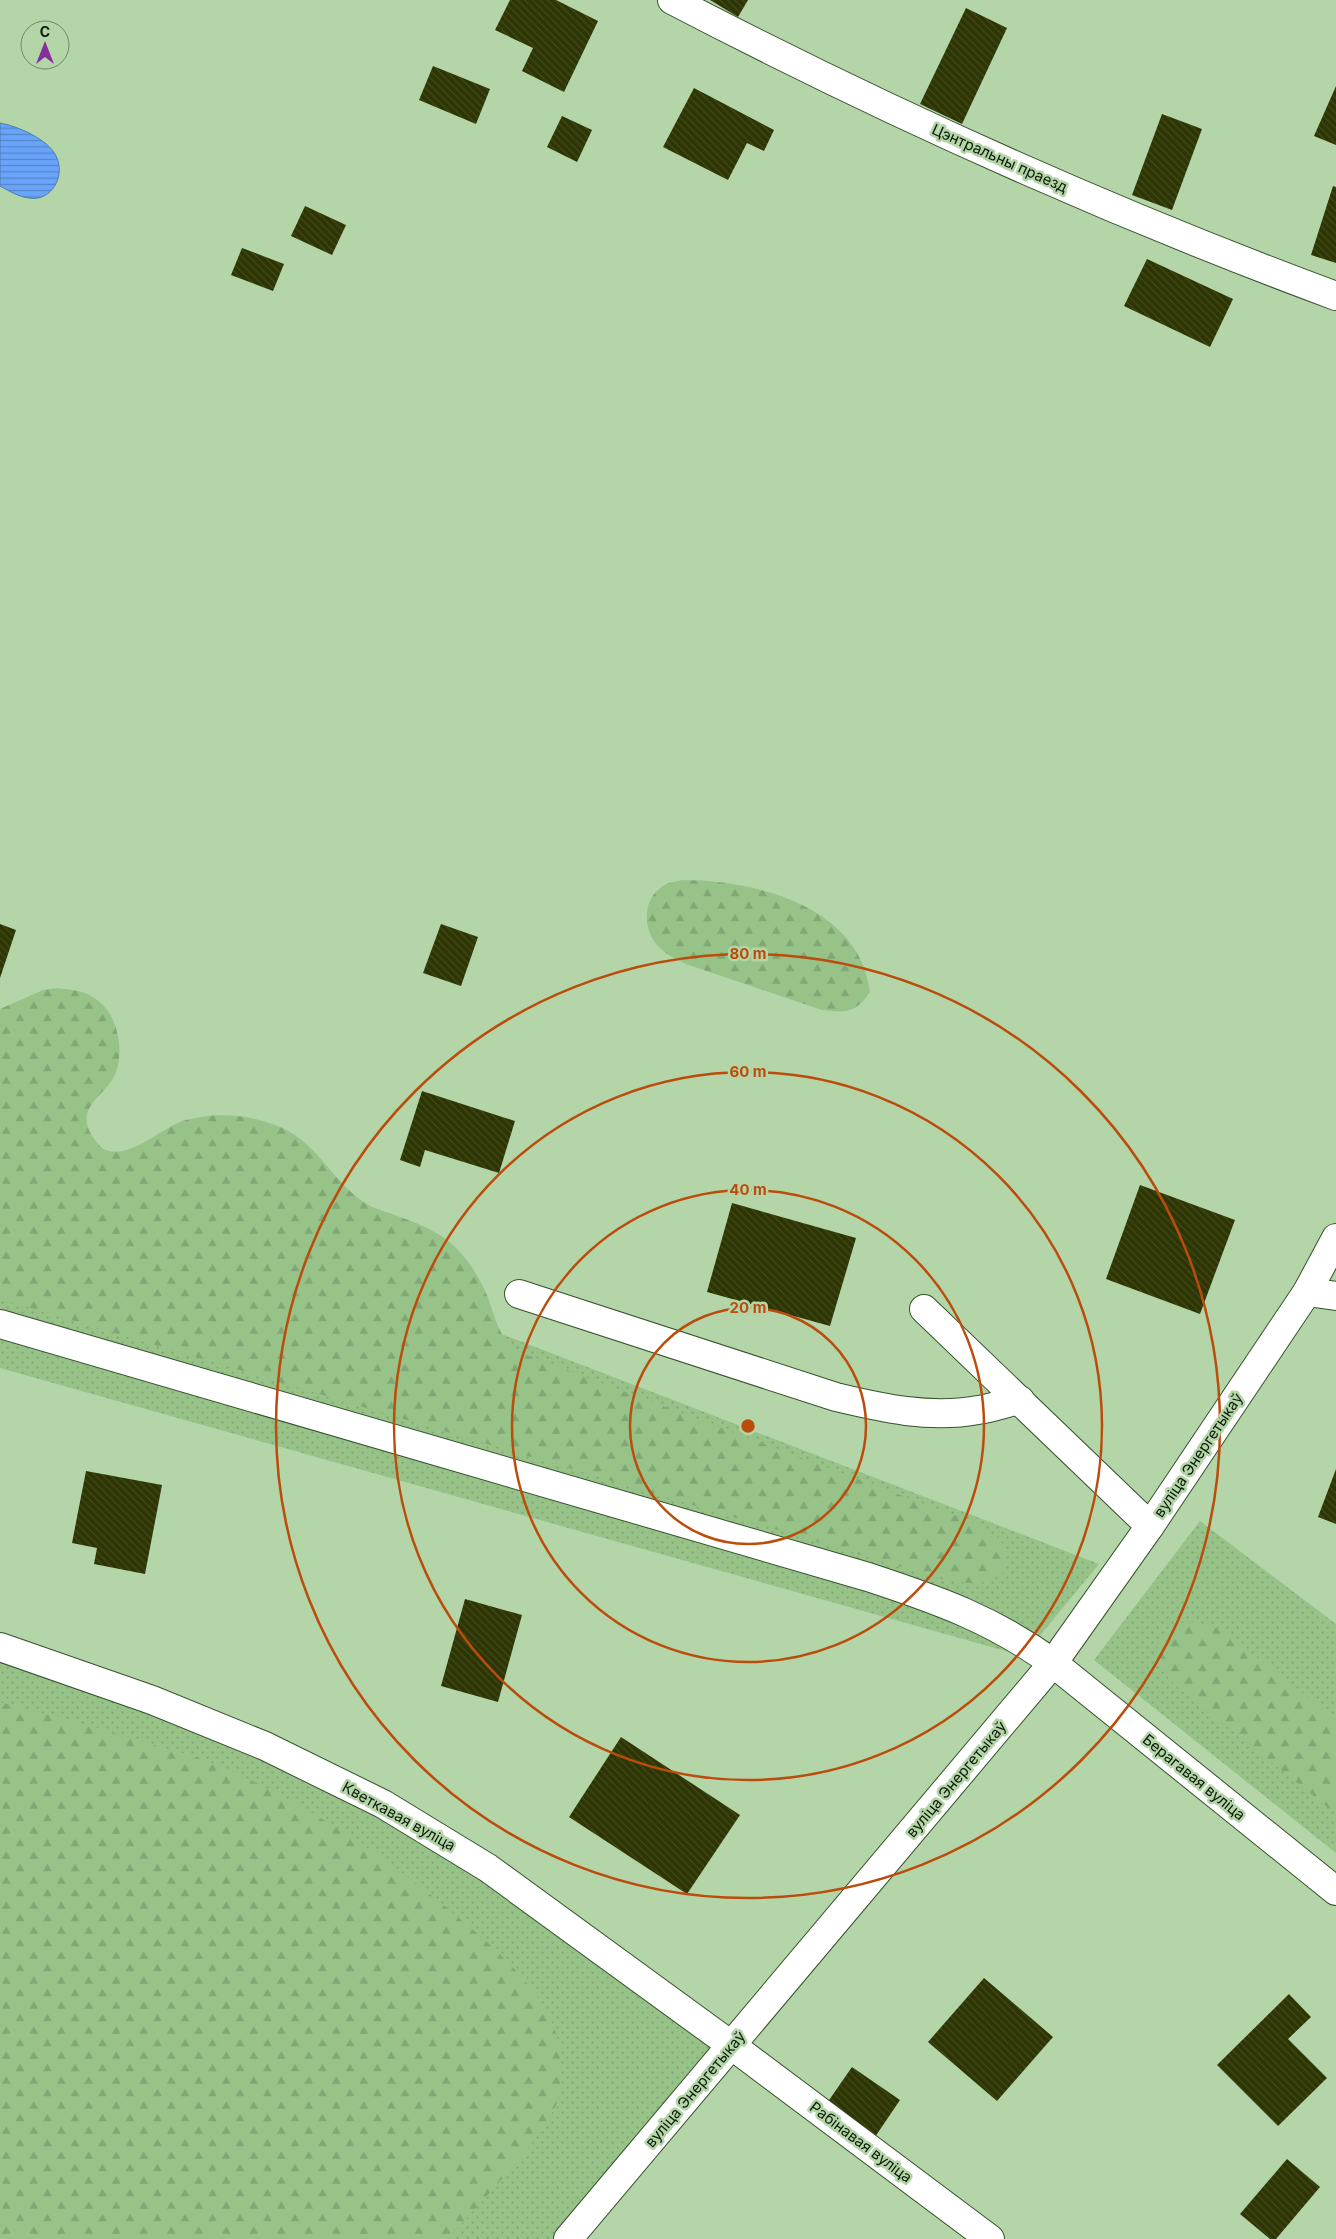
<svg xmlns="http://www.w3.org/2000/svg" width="1336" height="2239" font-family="Inter,sans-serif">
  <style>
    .grass { fill: url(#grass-dots) }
    .forest { fill: url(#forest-firs) }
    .water { fill: url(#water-rules); stroke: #4d7bb2 }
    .building { fill: url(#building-back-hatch) }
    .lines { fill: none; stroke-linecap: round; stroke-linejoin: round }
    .minor-casing { stroke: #36532c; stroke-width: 30 }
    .minor { stroke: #fff; stroke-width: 28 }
    .ring { fill: none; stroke: #bc4c0b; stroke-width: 2.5 }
    .labels { text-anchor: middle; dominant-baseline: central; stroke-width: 5; stroke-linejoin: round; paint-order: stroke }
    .street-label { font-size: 15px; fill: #0d1a09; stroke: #b3d5a8 }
    .centre { fill: #bc4c0b; stroke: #b3d5a8; stroke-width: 2.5 }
    .ring-label { font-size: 15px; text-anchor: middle; font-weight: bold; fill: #bc4c0b; stroke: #b3d5a8; stroke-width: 5; stroke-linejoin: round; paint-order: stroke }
  </style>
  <defs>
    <pattern id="grass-dots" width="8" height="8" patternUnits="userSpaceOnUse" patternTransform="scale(1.25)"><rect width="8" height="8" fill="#97c389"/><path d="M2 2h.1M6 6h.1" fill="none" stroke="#81a775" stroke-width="1.8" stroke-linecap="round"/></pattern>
    <pattern id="forest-firs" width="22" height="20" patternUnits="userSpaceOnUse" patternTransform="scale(1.25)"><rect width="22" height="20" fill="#97c389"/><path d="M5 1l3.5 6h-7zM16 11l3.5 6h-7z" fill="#81a775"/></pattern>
    <pattern id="water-rules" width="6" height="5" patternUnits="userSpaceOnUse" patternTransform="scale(1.25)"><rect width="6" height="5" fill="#69a4fb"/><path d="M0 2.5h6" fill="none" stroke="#5585c9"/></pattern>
    <pattern id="building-back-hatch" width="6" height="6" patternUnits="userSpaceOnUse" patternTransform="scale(1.25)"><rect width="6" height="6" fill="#2d3502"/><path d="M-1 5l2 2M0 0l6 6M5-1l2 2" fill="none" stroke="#42491d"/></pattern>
  </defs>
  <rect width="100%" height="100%" fill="#b3d5a8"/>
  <g class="grass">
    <path d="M0 1141 1099 1564 1023 1656 0 1368Z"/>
    <path d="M1200 1521 1336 1624V1853L1094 1660Z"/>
    <path d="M0 1647 383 1804 731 2045 568 2239H0Z"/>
  </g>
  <g class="forest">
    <path d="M682 880C755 880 860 906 870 992 856 1013 846 1013 822 1010L686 964C677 959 666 955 659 947 642 930 642 899 663 886 668 882 676 882 682 880Z"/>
    <path d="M58 988C70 990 81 990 91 996 116 1009 124 1044 117 1069 111 1094 74 1104 91 1134 94 1139 100 1148 106 1150 130 1160 163 1126 186 1120 215 1112 246 1114 275 1125 316 1139 330 1180 365 1203 372 1208 381 1210 389 1213 411 1221 439 1230 456 1248 470 1262 481 1280 488 1298 494 1314 497 1329 508 1343 513 1348 521 1352 527 1355L975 1523C1000 1536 1013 1545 1002 1576 981 1586 968 1583 945 1580L0 1299V1009L43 990Z"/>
    <path d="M1188 1621 1220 1629 1336 1719V1814L1175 1685C1149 1659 1150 1633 1188 1621Z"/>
    <path d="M0 1702C52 1715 103 1729 154 1745 174 1751 196 1756 215 1764 309 1804 387 1857 465 1923 494 1947 534 1984 550 2018 561 2039 563 2076 558 2099 549 2133 474 2209 448 2239H0Z"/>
  </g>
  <path class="water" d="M0 123C17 126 48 139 56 156 66 175 52 202 29 198 19 197 9 191 0 186Z"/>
  <g class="building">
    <path d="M510 0H556L598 21 564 92 522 71 533 48 495 30Z"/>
    <path d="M710 0H748L738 17Z"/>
    <path d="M966 8 1007 28 962 124 920 104Z"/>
    <path d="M433 66 490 89 476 124 419 100Z"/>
    <path d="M1336 86V145L1314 136Z"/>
    <path d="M694 88 774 130 764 151 747 143 728 180 663 147Z"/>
    <path d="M1162 114 1202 129 1172 210 1132 195Z"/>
    <path d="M562 116 592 130 577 162 547 147Z"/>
    <path d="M1333 186 1336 187V263L1311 255Z"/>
    <path d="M305 206 346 225 332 255 291 236Z"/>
    <path d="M242 248 284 264 273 291 231 275Z"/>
    <path d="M1147 259 1233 299 1210 347 1124 306Z"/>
    <path d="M0 924 16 930 0 978Z"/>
    <path d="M441 924 478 937 461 986 423 973Z"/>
    <path d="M422 1091 515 1121 499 1173 425 1150 420 1167 400 1160Z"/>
    <path d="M1140 1185 1235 1220 1200 1314 1106 1279Z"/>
    <path d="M732 1203 856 1238 830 1326 707 1292Z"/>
    <path d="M1336 1469V1524L1318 1517Z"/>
    <path d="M86 1471 162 1485 145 1574 94 1564 97 1548 72 1543Z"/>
    <path d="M465 1599 522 1615 498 1702 441 1686Z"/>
    <path d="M621 1737 740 1815 687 1894 569 1817Z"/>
    <path d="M984 1978 1053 2037 997 2101 928 2042Z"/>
    <path d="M1289 1994 1311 2017 1288 2039 1327 2078 1278 2126 1217 2065Z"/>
    <path d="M852 2067 900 2100 875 2137 827 2103Z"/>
    <path d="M1287 2159 1320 2187 1276 2239H1270L1240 2214Z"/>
  </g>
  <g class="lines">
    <defs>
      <g id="minor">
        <path d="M672 0C887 112 1109 212 1336 296"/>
        <path d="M1307 1292 1336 1296"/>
        <path d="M519 1294 836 1397C882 1408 930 1419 978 1410 992 1408 1006 1403 1020 1400"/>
        <path d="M924 1309 1150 1526"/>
        <path d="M0 1324 868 1577C938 1600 992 1619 1053 1663L1336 1891"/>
        <path d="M0 1647 152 1700 265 1746 383 1804 488 1868 731 2045 990 2239"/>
        <path d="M568 2239 1053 1663 1150 1526 1307 1292 1336 1238"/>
      </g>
    </defs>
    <use href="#minor" class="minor-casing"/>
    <use href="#minor" class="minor"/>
  </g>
  <g class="ring">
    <circle cx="748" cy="1426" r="118"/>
    <circle cx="748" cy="1426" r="236"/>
    <circle cx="748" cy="1426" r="354"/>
    <circle cx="748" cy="1426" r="472"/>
  </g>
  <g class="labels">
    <g class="street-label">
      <text transform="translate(1000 158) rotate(24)">Цэнтральны праезд</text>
      <text transform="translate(1198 1455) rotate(-56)">вуліца Энергетыкаў</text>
      <text transform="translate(1194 1777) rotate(39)">Берагавая вуліца</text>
      <text transform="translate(956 1779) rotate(-50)">вуліца Энергетыкаў</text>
      <text transform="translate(399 1816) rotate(29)">Кветкавая вуліца</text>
      <text transform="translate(695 2089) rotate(-50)">вуліца Энергетыкаў</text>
      <text transform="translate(861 2142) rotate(37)">Рабінавая вуліца</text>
    </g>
  </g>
  <circle cx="748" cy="1426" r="8" class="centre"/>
  <g class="ring-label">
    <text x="748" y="959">80 m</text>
    <text x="748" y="1077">60 m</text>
    <text x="748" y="1195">40 m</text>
    <text x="748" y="1313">20 m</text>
  </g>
  <g transform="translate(45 45)"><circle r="24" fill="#b3d5a8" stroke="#718a68"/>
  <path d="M0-4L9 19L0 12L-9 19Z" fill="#852f9c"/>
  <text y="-8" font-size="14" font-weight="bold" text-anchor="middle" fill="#0d1a09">С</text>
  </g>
</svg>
